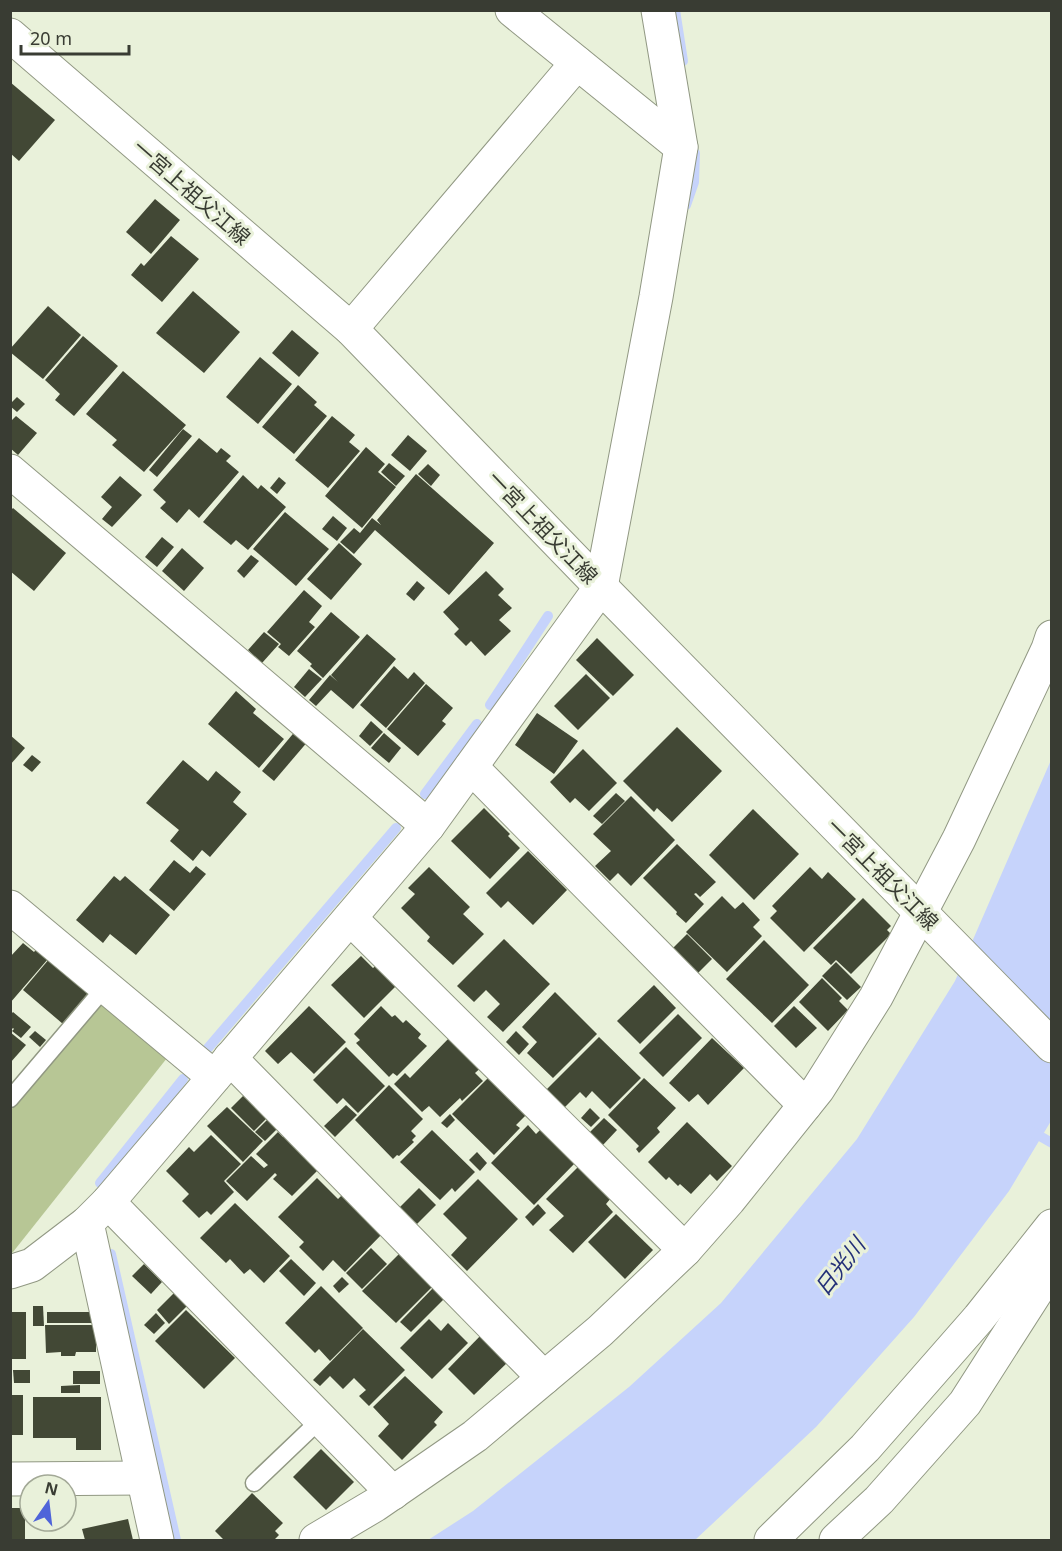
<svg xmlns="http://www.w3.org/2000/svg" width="1062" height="1551" font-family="'Noto Sans','Noto Sans JP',sans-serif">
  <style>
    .green { fill: #b7c695 }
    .water { fill: #c6d3fb }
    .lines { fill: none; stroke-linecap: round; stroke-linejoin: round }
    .stream { stroke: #c6d3fb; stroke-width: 10 }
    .building { fill: #424835 }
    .lane-casing { stroke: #919883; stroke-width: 19 }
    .street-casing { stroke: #919883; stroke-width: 35 }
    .secondary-casing { stroke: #919883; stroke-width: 35 }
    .lane { stroke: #fff; stroke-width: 16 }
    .street { stroke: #fff; stroke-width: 33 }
    .secondary { stroke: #fff; stroke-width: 33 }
    .labels { text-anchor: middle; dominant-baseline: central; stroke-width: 6; stroke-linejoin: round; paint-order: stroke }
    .street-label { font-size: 21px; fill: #393c33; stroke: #e9f1da }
    .water-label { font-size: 22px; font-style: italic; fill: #232f78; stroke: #e9f1da }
  </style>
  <rect width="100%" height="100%" fill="#e9f1da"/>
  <path class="green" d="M106 998 171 1053 13 1252 11 1253V1110Z"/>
  <path class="water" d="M1051 760V1121L1009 1191 914 1317 816 1427 695 1540H428L473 1511 629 1387 721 1303 857 1139 955 981Z"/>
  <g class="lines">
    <g class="stream">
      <path d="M675 10 683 61"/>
      <path d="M686 205 694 182 695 153"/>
      <path d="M490 705 548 616"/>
      <path d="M425 794 477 724"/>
      <path d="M208 1048 396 828"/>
      <path d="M1031 1131 1052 1143"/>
      <path d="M100 1183 183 1079"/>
      <path d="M111 1254 176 1540"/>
    </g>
  </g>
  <g class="building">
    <path d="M10 82 55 120 19 161 10 153Z"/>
    <path d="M155 199 180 220 151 254 126 232Z"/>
    <path d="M171 236 199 259 162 302 131 275 141 263 144 266Z"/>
    <path d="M193 291 240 332 204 373 156 333Z"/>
    <path d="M48 306 81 335 43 379 10 352V349Z"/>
    <path d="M292 330 319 353 299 377 272 353Z"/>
    <path d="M83 336 118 366 74 416 55 400 60 394 45 380Z"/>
    <path d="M260 357 292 384 258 424 226 397Z"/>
    <path d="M123 371 186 425 144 472 112 445 117 440 86 414Z"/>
    <path d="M298 385 317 402 314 405 327 416 294 454 262 427Z"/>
    <path d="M17 397 25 404 17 412 10 406V404Z"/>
    <path d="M16 416 37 433 18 455 10 448V422Z"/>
    <path d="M332 416 355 435 349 442 360 451 328 488 295 460Z"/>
    <path d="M183 429 192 436 157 477 149 470Z"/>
    <path d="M408 435 427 451 410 471 391 455Z"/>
    <path d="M199 438 217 453 221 448 231 456 226 461 239 472 199 518 189 509 177 523 160 508 166 502 153 490Z"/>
    <path d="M366 447 385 464 378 472 396 487 362 528 325 496Z"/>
    <path d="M389 463 405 476 396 486 381 472Z"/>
    <path d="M428 464 440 475 431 486 418 474Z"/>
    <path d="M416 474 494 543 449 595 375 530 354 554 340 542 354 528 360 533 372 518 381 525 377 520Z"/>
    <path d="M243 475 258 489 261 485 286 507 248 550 236 540 231 545 203 522Z"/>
    <path d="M120 476 142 495 112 527 102 519 112 507 101 497Z"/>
    <path d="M279 477 286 483 277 494 270 488Z"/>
    <path d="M13 508 66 553 34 591 10 571V511Z"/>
    <path d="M285 512 329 549 296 586 253 549Z"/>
    <path d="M333 516 347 528 337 541 322 529Z"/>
    <path d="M162 537 174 547 157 567 145 557Z"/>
    <path d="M339 543 362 564 331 600 307 579Z"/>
    <path d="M182 548 204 568 184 591 162 571Z"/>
    <path d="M251 555 259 561 244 578 237 571Z"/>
    <path d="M486 571 504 589 498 595 512 608 499 620 511 631 485 656 471 641 466 646 454 634 459 629 443 612Z"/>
    <path d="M417 581 425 588 414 601 406 594Z"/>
    <path d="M304 590 322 606 309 622 315 627 289 656 278 647 281 644 267 632Z"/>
    <path d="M331 612 360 637 323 678 310 666 312 664 297 651Z"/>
    <path d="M264 632 279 644 262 663 248 650Z"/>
    <path d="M367 634 396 659 353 709 331 690 316 706 309 700 330 675 338 682 331 675Z"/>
    <path d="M597 638 634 675 613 696 576 660Z"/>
    <path d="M394 666 408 679 414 672 425 683 386 728 360 705Z"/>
    <path d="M309 669 322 679 305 697 294 687Z"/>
    <path d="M586 674 610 698 578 730 554 706Z"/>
    <path d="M426 684 453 708 442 721 446 724 418 756 387 729Z"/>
    <path d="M236 691 256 709 253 713 284 739 259 768 208 724Z"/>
    <path d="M537 713 578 741 554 774 515 745Z"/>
    <path d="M371 721 383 732 370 746 359 736Z"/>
    <path d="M677 727 722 771 672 822 657 808 654 812 623 781Z"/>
    <path d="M297 729 309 740 274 781 262 771Z"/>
    <path d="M384 733 401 748 389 763 371 748Z"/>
    <path d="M10 735 25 748 10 765Z"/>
    <path d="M583 749 617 783 589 811 575 798 570 803 550 782Z"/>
    <path d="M32 755 41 762 32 772 23 765Z"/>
    <path d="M183 760 208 781 216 771 241 792 233 802 247 814 210 857 202 850 193 861 170 841 179 830 146 803Z"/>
    <path d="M616 793 625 801 602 824 593 816Z"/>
    <path d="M631 796 675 840 631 886 618 873 610 881 595 866 611 851 593 834Z"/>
    <path d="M484 808 510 834 508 836 520 848 490 879 451 841Z"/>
    <path d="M753 809 799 854 754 900 709 855Z"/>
    <path d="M677 844 716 882 700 897 696 893 694 894 704 904 686 923 676 914 677 912 643 878Z"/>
    <path d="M528 851 567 890 533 925 508 901 501 908 486 893Z"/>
    <path d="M174 860 190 873 196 866 206 874 174 911 149 890Z"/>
    <path d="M429 867 470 907 463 914 484 934 453 965 427 941 430 937 401 908 415 894 408 888Z"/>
    <path d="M810 867 822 879 828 872 856 899 804 952 770 918 777 911 772 906Z"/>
    <path d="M114 876 120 881 125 876 170 915 136 955 110 934 103 943 76 920Z"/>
    <path d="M722 896 735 909 743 902 760 920 753 927 762 936 727 972 686 932Z"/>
    <path d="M863 898 891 926 887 930 891 934 851 974 836 960 831 965 813 948Z"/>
    <path d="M687 934 712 959 698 973 673 948Z"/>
    <path d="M504 939 550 984 503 1032 487 1017 500 1004 486 990 474 1002 457 986Z"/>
    <path d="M764 940 809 985 772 1023 726 979Z"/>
    <path d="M43 942 54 952 10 1003V957L23 943 34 952Z"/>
    <path d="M55 952 95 987 63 1024 23 990Z"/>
    <path d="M361 956 373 968 379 963 399 983 364 1018 331 985Z"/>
    <path d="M836 962 861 987 847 1000 822 976Z"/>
    <path d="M822 978 842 998 839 1001 848 1010 828 1031 799 1002Z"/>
    <path d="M654 985 676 1008 640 1044 617 1021Z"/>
    <path d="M555 992 597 1034 553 1078 527 1053 537 1042 522 1027Z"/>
    <path d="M309 1006 346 1042 314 1074 291 1052 278 1064 265 1051Z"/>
    <path d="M381 1006 392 1017 395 1015 403 1023 406 1020 421 1034 418 1038 427 1046 397 1076 393 1073 389 1077 356 1043 360 1040 354 1034Z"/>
    <path d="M794 1006 817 1028 796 1048 774 1026Z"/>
    <path d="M13 1012 31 1027 21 1038 12 1031 14 1029 13 1028 10 1031V1015Z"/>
    <path d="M678 1014 702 1038 663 1077 639 1053Z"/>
    <path d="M35 1031 46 1040 40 1047 29 1037Z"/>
    <path d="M516 1031 529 1044 519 1055 506 1042Z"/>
    <path d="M10 1032 26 1045 10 1063Z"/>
    <path d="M599 1037 641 1078 610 1109 592 1091 586 1098 580 1092 563 1109 545 1091Z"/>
    <path d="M449 1038 484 1065 475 1073 483 1081 462 1101 460 1098 440 1117 429 1106 422 1112 394 1084 405 1073 410 1078Z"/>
    <path d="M712 1038 744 1068 708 1105 698 1094 689 1102 669 1083Z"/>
    <path d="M346 1047 385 1086 358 1113 343 1098 337 1104 313 1080Z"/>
    <path d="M491 1075 528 1113 516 1125 520 1128 494 1155 452 1114Z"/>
    <path d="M644 1078 676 1108 657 1128 660 1132 639 1153 636 1149 639 1146 608 1115Z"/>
    <path d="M389 1085 423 1119 411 1131 416 1136 412 1140 414 1142 399 1156 397 1155 393 1159 355 1120Z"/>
    <path d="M246 1093 269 1116 254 1131 231 1108Z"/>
    <path d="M346 1105 357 1115 335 1137 324 1126Z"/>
    <path d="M227 1107 263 1141 243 1162 207 1126Z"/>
    <path d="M590 1108 600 1118 591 1127 581 1118Z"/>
    <path d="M450 1114 455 1120 447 1128 441 1123Z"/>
    <path d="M270 1117 280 1126 265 1141 255 1132Z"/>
    <path d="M604 1118 617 1130 602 1146 589 1133Z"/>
    <path d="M687 1122 732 1166 717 1181 710 1174 691 1194 680 1184 678 1186 669 1177 666 1180 648 1162Z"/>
    <path d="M528 1125 536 1134 541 1129 575 1163 534 1205 491 1163Z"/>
    <path d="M432 1130 475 1172 455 1192 452 1188 440 1200 400 1162Z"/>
    <path d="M278 1132 283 1137 288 1132 321 1167 292 1196 273 1179 277 1175 275 1173 247 1201 226 1181 251 1156 264 1168 268 1165 256 1154Z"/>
    <path d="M211 1135 241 1164 224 1181 234 1192 211 1215 207 1211 199 1218 182 1201 189 1194 166 1171 189 1147 194 1152Z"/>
    <path d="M477 1152 487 1163 480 1171 469 1160Z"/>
    <path d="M579 1166 611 1198 606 1204 613 1212 573 1253 549 1230 564 1216 546 1199Z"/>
    <path d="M317 1178 338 1199 345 1192 382 1234 345 1272 333 1260 323 1271 299 1247 304 1242 278 1217Z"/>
    <path d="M478 1179 518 1219 467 1271 451 1255 467 1238 443 1214Z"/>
    <path d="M419 1188 436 1205 417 1224 400 1207Z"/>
    <path d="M235 1203 290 1256 264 1283 250 1269 244 1274 230 1259 226 1263 200 1238Z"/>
    <path d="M538 1204 546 1213 533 1226 525 1217Z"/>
    <path d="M616 1214 653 1250 625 1279 588 1242Z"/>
    <path d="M371 1248 387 1264 362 1289 346 1273Z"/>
    <path d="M401 1252 434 1285 396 1323 362 1291Z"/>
    <path d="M291 1259 316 1283 304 1296 279 1271Z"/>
    <path d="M144 1264 162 1282 151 1294 132 1276Z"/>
    <path d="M342 1277 349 1284 339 1293 333 1286Z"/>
    <path d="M321 1286 363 1328 330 1361 319 1349 315 1353 285 1323Z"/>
    <path d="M434 1287 445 1298 411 1332 400 1322Z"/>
    <path d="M174 1293 187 1306 169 1324 157 1310Z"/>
    <path d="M33 1306H43L44 1326H33Z"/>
    <path d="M186 1310 235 1358 204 1389 155 1341Z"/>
    <rect x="10" y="1312" width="16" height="47"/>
    <path d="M47 1312H91L92 1323H47Z"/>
    <path d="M156 1313 165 1323 154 1334 144 1325Z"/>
    <path d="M429 1319 441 1331 448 1323 468 1343 432 1379 400 1348Z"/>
    <path d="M45 1325H96V1352H76L75 1356H61V1352L46 1353Z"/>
    <path d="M363 1329 405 1370 369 1406 359 1396 366 1390 354 1378 343 1389 330 1376 320 1386 313 1380Z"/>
    <path d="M483 1333 510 1360 474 1395 448 1369Z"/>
    <path d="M13 1370H30V1383H14Z"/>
    <rect x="73" y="1371" width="27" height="13"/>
    <path d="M405 1376 443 1412 434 1422 437 1425 402 1460 378 1436 389 1424 373 1407Z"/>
    <path d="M80 1385V1393H61V1386Z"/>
    <rect x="10" y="1395" width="13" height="40"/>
    <path d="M33 1397H101V1450H76V1438H33Z"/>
    <path d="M321 1449 354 1482 326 1510 293 1477Z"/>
    <path d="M252 1493 283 1523 275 1531 279 1535 274 1540H224L215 1531Z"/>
    <rect x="10" y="1508" width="15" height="32"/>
    <path d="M128 1519 133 1540H85L82 1529Z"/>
  </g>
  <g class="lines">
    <defs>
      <g id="lane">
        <path d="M10 1099 106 986"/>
        <path d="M254 1483 321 1419"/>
      </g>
      <g id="street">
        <path d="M512 10 681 147"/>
        <path d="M351 329 577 63"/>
        <path d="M10 471 428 826"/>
        <path d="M471 767 805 1105"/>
        <path d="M10 907 214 1077"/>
        <path d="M350 918 685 1250"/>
        <path d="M230 1058 544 1378"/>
        <path d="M108 1202 393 1493"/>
        <path d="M87 1223 157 1540"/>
        <path d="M10 1272 32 1265 87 1223 108 1202 428 826 601 587 656 297 681 147 658 10"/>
        <path d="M10 1479 143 1478"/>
        <path d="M316 1540 375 1505 475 1436 600 1331 685 1250 729 1200 818 1089 876 997 959 839 1048 649 1052 637"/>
        <path d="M771 1540 865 1448 979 1318 1052 1226"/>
        <path d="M836 1540 879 1500 965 1403 1043 1281 1052 1246"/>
      </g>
      <path id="secondary" d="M10 35 351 329 601 587 1052 1046"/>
    </defs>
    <use href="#lane" class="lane-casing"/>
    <use href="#street" class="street-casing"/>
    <use href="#secondary" class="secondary-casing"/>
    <use href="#lane" class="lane"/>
    <use href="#street" class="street"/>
    <use href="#secondary" class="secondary"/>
  </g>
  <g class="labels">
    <g class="street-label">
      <text transform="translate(192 192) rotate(41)">一宮上祖父江線</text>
      <text transform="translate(543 527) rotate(46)">一宮上祖父江線</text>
      <text transform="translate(883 874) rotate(45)">一宮上祖父江線</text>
    </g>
    <g class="water-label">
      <text transform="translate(839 1266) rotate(-52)">日光川</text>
    </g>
  </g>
  <rect width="1062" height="1551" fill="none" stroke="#393c33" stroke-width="24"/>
  <g transform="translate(48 1503) rotate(14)"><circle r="28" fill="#e9f1da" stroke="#a3a997" stroke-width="1.5"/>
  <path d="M0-4.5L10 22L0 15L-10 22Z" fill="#4f64d9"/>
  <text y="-9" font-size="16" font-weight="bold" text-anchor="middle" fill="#393c33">N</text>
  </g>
  <path d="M21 45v9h108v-9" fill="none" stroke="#393c33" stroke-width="3"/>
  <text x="30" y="45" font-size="18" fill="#393c33" stroke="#e9f1da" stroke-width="4.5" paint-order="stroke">20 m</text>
</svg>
